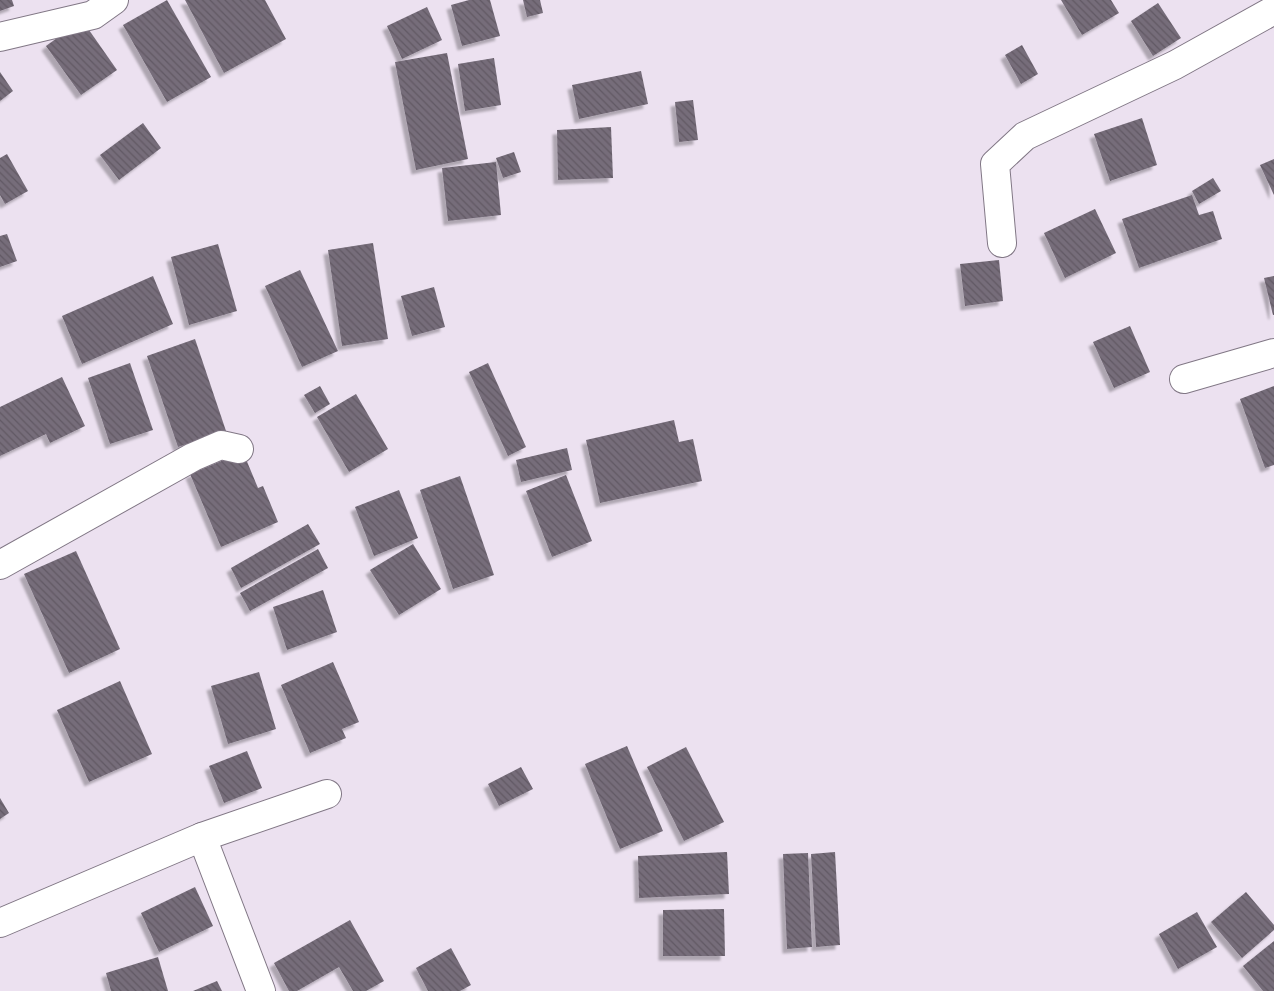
<svg xmlns="http://www.w3.org/2000/svg" width="1274" height="991" font-family="'Work Sans',sans-serif">
  <style>
    .building { fill: url(#building-back-hatch); filter: url(#shadow) }
    .lines { fill: none; stroke-linecap: round; stroke-linejoin: round }
    .minor-casing { stroke: #817785; stroke-width: 30 }
    .minor { stroke: #fff; stroke-width: 28 }
  </style>
  <defs>
    <pattern id="building-back-hatch" width="6" height="6" patternUnits="userSpaceOnUse" patternTransform="scale(1.25)"><rect width="6" height="6" fill="#766d7a"/><path d="M-1 5l2 2M0 0l6 6M5-1l2 2" fill="none" stroke="#615964"/></pattern>
    <filter id="shadow"><feDropShadow dx="-4.5" dy="4.5" stdDeviation="1" flood-color="#0004"/></filter>
  </defs>
  <rect width="100%" height="100%" fill="#ece1f0"/>
  <g class="building">
    <path d="M0 0H12L14 6 0 11Z"/>
    <path d="M167 0 211 77 167 102 123 25Z"/>
    <path d="M185 0H265L286 39 224 73Z"/>
    <path d="M469 0H490L500 36 462 46 451 5Z"/>
    <path d="M523 0H540L543 13 527 17Z"/>
    <path d="M1061 0H1111L1119 13 1082 35Z"/>
    <path d="M1158 3 1181 38 1153 56 1131 21Z"/>
    <path d="M427 7 442 40 402 59 387 26Z"/>
    <path d="M82 20 117 70 81 95 46 46Z"/>
    <path d="M1022 45 1038 74 1021 84 1005 55Z"/>
    <path d="M447 53 468 159 416 170 395 62Z"/>
    <path d="M494 58 501 105 465 111 458 64Z"/>
    <path d="M641 71 648 104 579 119 572 85Z"/>
    <path d="M0 72 13 91 0 101Z"/>
    <path d="M693 100 698 140 679 142 675 102Z"/>
    <path d="M1142 118 1157 165 1110 181 1094 134Z"/>
    <path d="M143 123 161 148 119 180 100 155Z"/>
    <path d="M611 127 613 178 558 180 557 130Z"/>
    <path d="M514 152 521 172 503 178 496 158Z"/>
    <path d="M7 154 28 191 5 204 0 195V158Z"/>
    <path d="M1274 159V195L1260 165Z"/>
    <path d="M496 162 501 215 448 221 442 168Z"/>
    <path d="M1213 178 1221 191 1199 204 1192 191Z"/>
    <path d="M1192 195 1199 215 1213 211 1222 239 1139 268 1122 219Z"/>
    <path d="M1095 209 1116 253 1065 278 1044 233Z"/>
    <path d="M7 234 17 261 0 267V236Z"/>
    <path d="M373 243 388 339 342 346 328 250Z"/>
    <path d="M218 244 237 311 189 325 171 257Z"/>
    <path d="M999 260 1003 301 965 306 960 264Z"/>
    <path d="M300 270 338 351 302 367 265 286Z"/>
    <path d="M153 276 173 324 82 364 62 316Z"/>
    <path d="M1274 276V315H1273L1264 278Z"/>
    <path d="M434 287 445 327 412 336 401 296Z"/>
    <path d="M1130 326 1150 372 1114 388 1093 342Z"/>
    <path d="M195 339 226 431 178 447 147 356Z"/>
    <path d="M130 363 153 430 110 444 88 378Z"/>
    <path d="M488 363 526 447 508 456 469 372Z"/>
    <path d="M62 377 85 426 50 443 46 434 0 456V407Z"/>
    <path d="M320 386 330 404 315 413 304 395Z"/>
    <path d="M1274 386V465L1265 468 1240 399Z"/>
    <path d="M356 394 388 449 349 472 317 417Z"/>
    <path d="M674 420 679 442 693 439 702 481 600 503 586 440Z"/>
    <path d="M567 448 572 470 521 482 516 460Z"/>
    <path d="M243 452 258 488 263 486 278 522 221 547 190 474Z"/>
    <path d="M566 475 592 541 552 557 526 491Z"/>
    <path d="M460 476 494 575 453 589 420 490Z"/>
    <path d="M399 490 418 538 374 556 355 507Z"/>
    <path d="M308 524 320 544 241 588 231 568Z"/>
    <path d="M413 544 441 589 399 615 370 570Z"/>
    <path d="M318 549 328 568 250 611 240 593Z"/>
    <path d="M76 551 120 649 69 673 24 574Z"/>
    <path d="M323 590 337 632 287 650 273 607Z"/>
    <path d="M333 662 359 722 342 729 346 738 310 753 281 685Z"/>
    <path d="M259 672 276 729 228 744 211 686Z"/>
    <path d="M120 681 152 754 89 782 57 710Z"/>
    <path d="M627 746 663 831 620 849 585 764Z"/>
    <path d="M686 747 724 822 684 841 647 767Z"/>
    <path d="M247 751 262 788 224 803 209 766Z"/>
    <path d="M521 767 533 789 499 806 488 784Z"/>
    <path d="M0 798 9 813 0 819Z"/>
    <path d="M727 852 729 894 639 898 638 856Z"/>
    <path d="M835 852 840 945 816 947 811 854Z"/>
    <path d="M808 853 812 947 787 949 783 854Z"/>
    <path d="M195 887 213 926 159 952 141 913Z"/>
    <path d="M1246 892 1274 925V930L1242 958 1211 922Z"/>
    <path d="M724 909 725 956H663V910Z"/>
    <path d="M1197 912 1217 947 1178 969 1159 934Z"/>
    <path d="M350 920 384 981 366 991H353L339 967 297 991H289L274 963Z"/>
    <path d="M1274 941V991H1263L1243 966Z"/>
    <path d="M451 948 471 985 460 991H428L416 968Z"/>
    <path d="M158 957 168 991H111L106 973Z"/>
    <path d="M217 981 222 991H193Z"/>
  </g>
  <g class="lines">
    <defs>
      <g id="minor">
        <path d="M0 37 93 15 114 0"/>
        <path d="M1002 243 995 164 1025 136 1175 65 1274 10"/>
        <path d="M1184 379 1274 353"/>
        <path d="M0 565 193 457 221 445 239 449"/>
        <path d="M202 837 261 991"/>
        <path d="M0 923 202 837 327 794"/>
      </g>
    </defs>
    <use href="#minor" class="minor-casing"/>
    <use href="#minor" class="minor"/>
  </g>
</svg>
